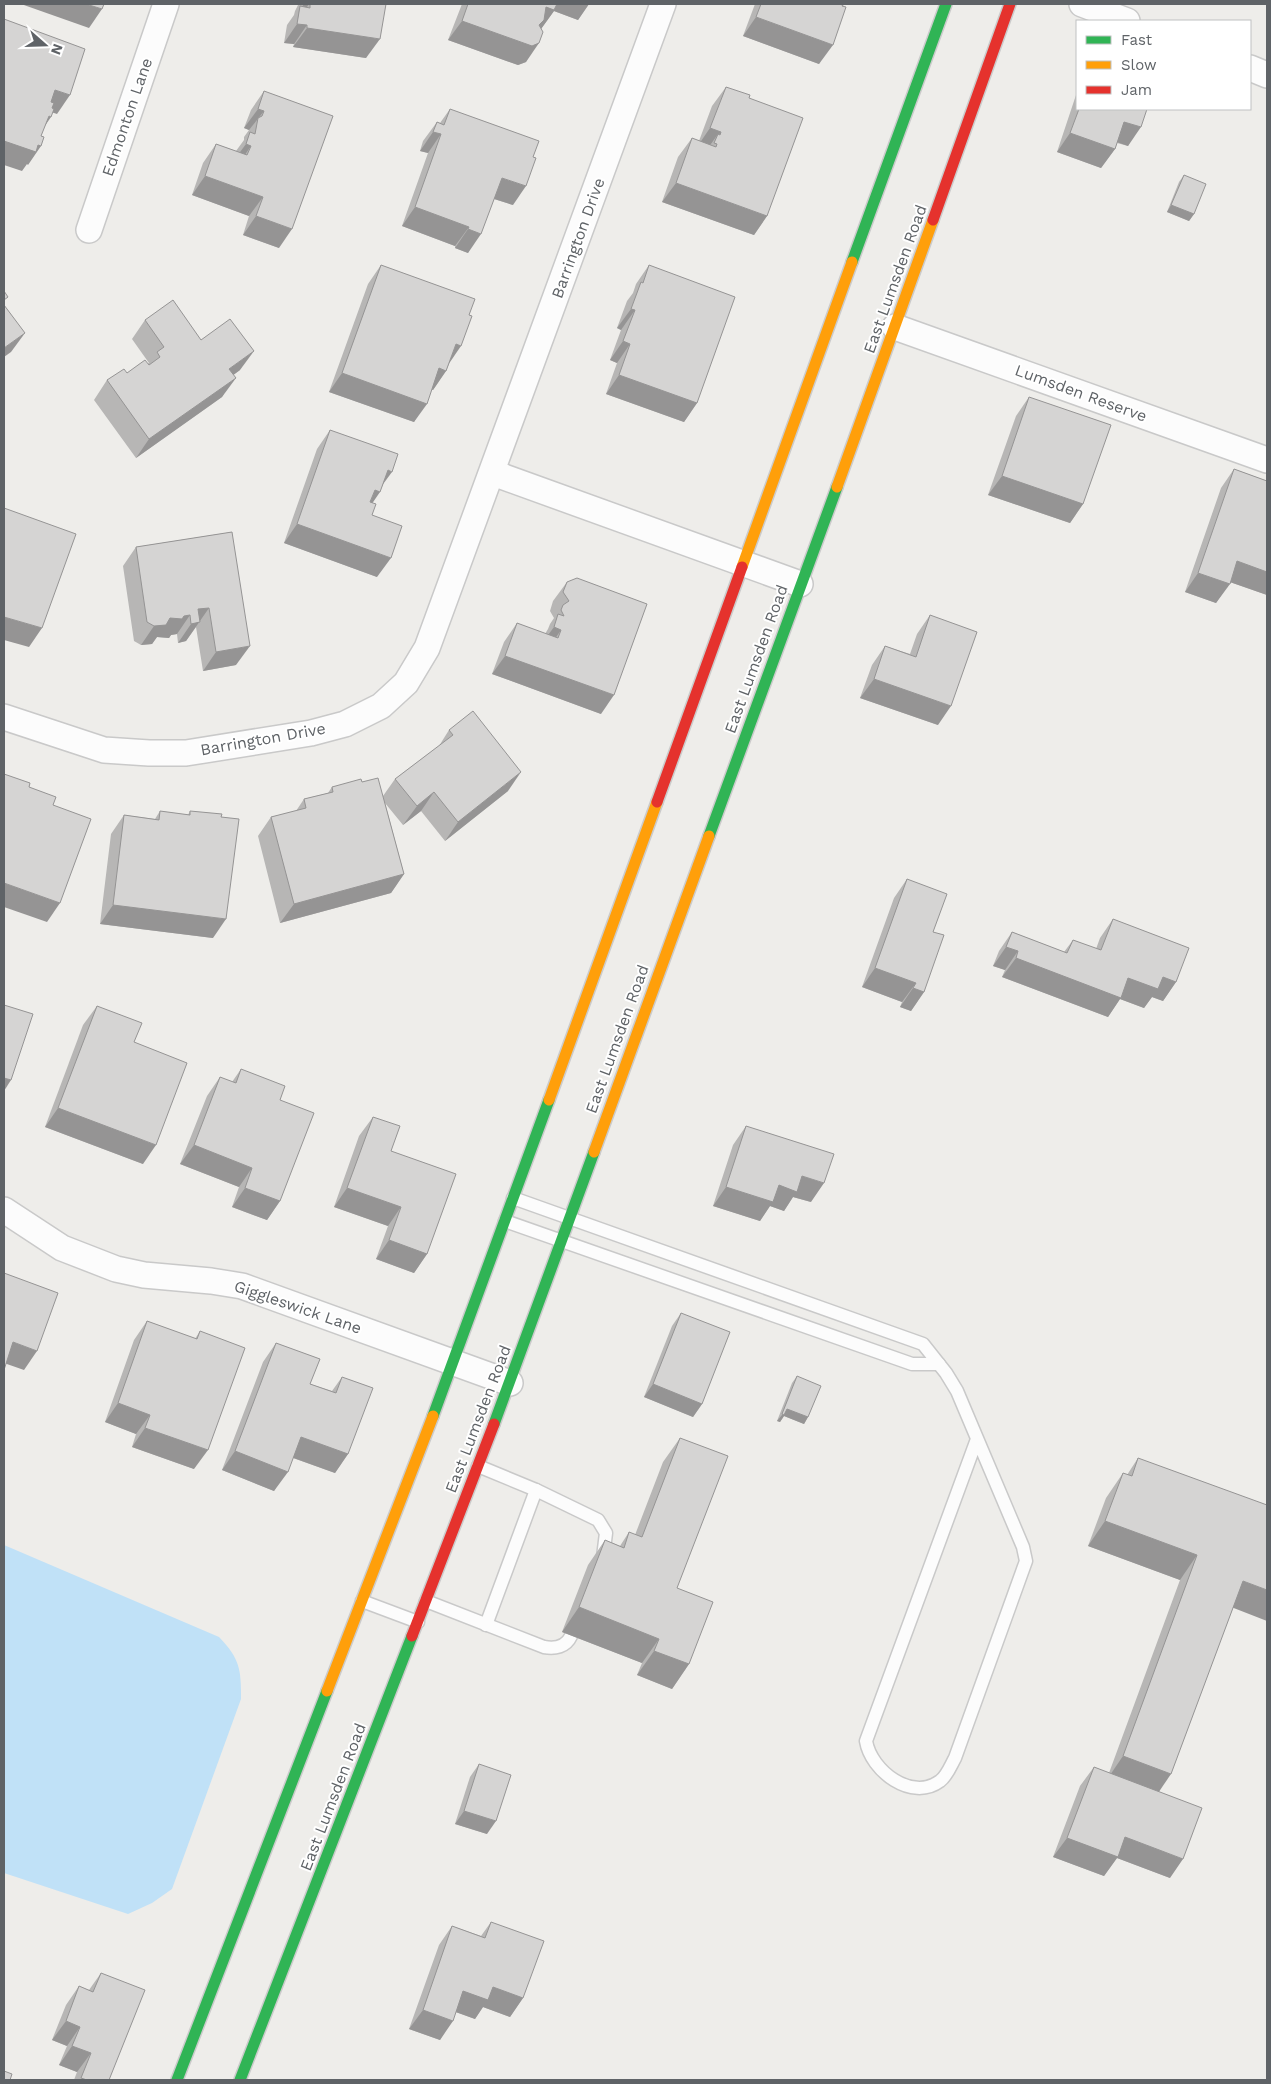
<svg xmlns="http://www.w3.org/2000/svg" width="1271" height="2084" font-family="'Work Sans',sans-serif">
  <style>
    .water { fill: #c0e1f7 }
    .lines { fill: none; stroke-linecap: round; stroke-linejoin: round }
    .lane-casing { stroke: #c9c9c9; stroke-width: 15 }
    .street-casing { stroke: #c9c9c9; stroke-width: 28 }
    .fast-casing { stroke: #cbcbcb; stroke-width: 14 }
    .slow-casing { stroke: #cbcbcb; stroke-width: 14 }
    .jam-casing { stroke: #cbcbcb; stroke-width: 14 }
    .lane { stroke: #fcfcfc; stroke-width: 12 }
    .street { stroke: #fcfcfc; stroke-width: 25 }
    .fast { stroke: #30b455; stroke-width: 11 }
    .slow { stroke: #ff9f0a; stroke-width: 11 }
    .jam { stroke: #e5322d; stroke-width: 11 }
    .wall { fill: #b7b6b5 }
    .shaded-wall { fill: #959494 }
    .building { fill: #d5d4d3; stroke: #959494 }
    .labels { text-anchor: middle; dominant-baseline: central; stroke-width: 4; stroke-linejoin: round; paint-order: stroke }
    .street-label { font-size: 16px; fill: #5f6367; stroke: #fff }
  </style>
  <rect width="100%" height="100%" fill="#eeedea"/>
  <path class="water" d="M4 1545 219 1637C240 1659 241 1669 241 1699L172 1889 152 1903 128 1914 4 1873Z"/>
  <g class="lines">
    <defs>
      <g id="lane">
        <path d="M513 1198 923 1344 946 1373 957 1391 1023 1547 1026 1561 955 1758C951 1765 947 1776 940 1781 912 1802 871 1771 866 1741L977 1439"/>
        <path d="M505 1221 912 1364H939"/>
        <path d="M478 1466 536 1490 598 1520 606 1533 603 1557"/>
        <path d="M362 1601 418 1622"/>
        <path d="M426 1601 544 1647C555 1649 566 1647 571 1636"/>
        <path d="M486 1625 536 1490"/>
      </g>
      <g id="street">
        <path d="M1082 4 1127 21"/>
        <path d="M1250 68 1267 75"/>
        <path d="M89 230 166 4"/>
        <path d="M895 327 1267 460"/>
        <path d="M493 473 800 584"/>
        <path d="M4 717 104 750 149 753H186L311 733 345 724 381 706 406 683 427 648 663 4"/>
        <path d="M4 1210 62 1248 116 1269 144 1275 211 1281 242 1286 510 1383"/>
      </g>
      <g id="fast">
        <path d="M852 262 946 4"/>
        <path d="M709 836 837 487"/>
        <path d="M433 1416 549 1100"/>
        <path d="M494 1424 594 1152"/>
        <path d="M177 2080 327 1691"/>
        <path d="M240 2080 412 1636"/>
      </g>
      <g id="slow">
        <path d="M837 487 933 220"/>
        <path d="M742 567 852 262"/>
        <path d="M549 1100 657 802"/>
        <path d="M594 1152 709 836"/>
        <path d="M327 1691 433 1416"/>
      </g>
      <g id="jam">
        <path d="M933 220 1010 4"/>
        <path d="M657 802 742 567"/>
        <path d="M412 1636 494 1424"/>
      </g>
    </defs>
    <use href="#lane" class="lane-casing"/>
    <use href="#street" class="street-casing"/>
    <use href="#fast" class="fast-casing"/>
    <use href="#slow" class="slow-casing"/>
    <use href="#jam" class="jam-casing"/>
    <use href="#lane" class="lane"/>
    <use href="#street" class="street"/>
    <use href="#fast" class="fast"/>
    <use href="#slow" class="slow"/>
    <use href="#jam" class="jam"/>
  </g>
  <g class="wall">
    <path d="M293 4H386L366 58 293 47 294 44 284 43 287 25 294 15 295 11 298 5Z"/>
    <path d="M462 4H589L578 20 554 11 541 29 526 62 518 65 448 40Z"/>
    <path d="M755 4H844L819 64 743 36Z"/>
    <path d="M726 87 749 98 767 216 754 235 662 202 678 157 692 138 699 141 712 106Z"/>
    <path d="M264 91 279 248 243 235 249 216 192 195 203 163 216 144 236 151 244 140V137L249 130 244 128 251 110Z"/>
    <path d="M1077 92V109H1147L1128 146 1117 143 1115 149 1101 168 1057 152Z"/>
    <path d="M450 109 513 205 494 199 468 253 455 248V246L402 226 428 153 420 151 423 141 437 122 440 123Z"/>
    <path d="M1184 175 1194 214 1189 221 1167 212 1179 182Z"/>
    <path d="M381 265 449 364 446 371 433 390 432 389 414 422 329 392 368 284Z"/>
    <path d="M649 265 697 403 684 422 606 394 617 363 610 360 621 330 617 328 627 301 633 293 636 284Z"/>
    <path d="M145 320 201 340 240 370 233 375 222 397 136 458 94 400 107 380 127 373 149 363 132 339Z"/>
    <path d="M1029 397 1083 504 1070 523 988 495 1016 416Z"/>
    <path d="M330 430 383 485 372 503V515L377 577 284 543 317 449Z"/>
    <path d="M1234 469 1267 481V595L1230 582 1216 603 1185 592 1221 488Z"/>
    <path d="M232 532 236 665 203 671 196 627 186 641 178 643 177 634 171 635 169 638 157 637 152 644 141 645 134 641 123 566 136 547Z"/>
    <path d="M567 582 601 714 492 674 504 642 517 623 545 634 548 629 550 624 554 618 550 611 553 601Z"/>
    <path d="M930 615 938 725 860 698 872 665 885 646 910 654 917 634Z"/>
    <path d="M449 730 508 791 445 841 421 811 403 825 385 803 404 874 391 893 280 923 258 836 271 817 296 811 304 799 328 793 332 787 362 782 383 796 395 779 439 746Z"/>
    <path d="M160 811 188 815 190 811 213 938 100 924 111 834 124 815 155 819Z"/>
    <path d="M907 879 933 932 924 992 911 1011 900 1007 902 1002 862 987 894 898Z"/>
    <path d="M1113 919 1176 982 1163 1001 1152 997 1144 1008 1120 999 1108 1017 1002 977 1005 970 993 966 999 951 1012 932 1064 952 1073 940 1096 949 1100 938Z"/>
    <path d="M97 1006 134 1042 143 1164 45 1127 83 1025Z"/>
    <path d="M241 1069 280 1100V1201L267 1220 232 1207 239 1187 180 1164 207 1096 220 1077 232 1082Z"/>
    <path d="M373 1117 391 1151 427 1254 414 1273 376 1259 388 1226 334 1207 359 1136Z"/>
    <path d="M746 1126 811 1202 793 1197 784 1211 770 1206 760 1221 713 1206 733 1145Z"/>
    <path d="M681 1313 702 1404 693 1417 644 1397 672 1326Z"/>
    <path d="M147 1321 195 1339 200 1331 194 1469 132 1447 136 1434 105 1422 134 1340Z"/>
    <path d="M276 1343 310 1384 332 1391 342 1377 348 1454 335 1473 293 1458 274 1491 222 1470 263 1362Z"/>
    <path d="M797 1376 808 1417 804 1424 784 1416 780 1422 777 1421 792 1383Z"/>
    <path d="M680 1438 677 1588 689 1664 672 1689 637 1675 642 1663 562 1632 588 1565 605 1540 620 1546 629 1532 635 1535 663 1462Z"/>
    <path d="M1138 1458 1233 1608 1159 1792 1170 1878 1117 1858 1104 1876 1053 1857 1080 1786 1094 1767 1109 1773 1180 1580 1088 1546 1106 1498 1123 1473 1127 1475Z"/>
    <path d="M479 1764 487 1834 455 1824 470 1777Z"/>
    <path d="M491 1922 523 1998 510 2017 483 2007 475 2019 456 2012 440 2040 409 2029 439 1945 452 1926 481 1936Z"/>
    <path d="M101 1973 109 2080H74L77 2072 59 2065 67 2046 52 2040 66 2005 79 1986 89 1990Z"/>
  </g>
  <g class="shaded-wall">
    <path d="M21 4H86L102 9 89 28Z"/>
    <path d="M304 4H309L298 20 299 11Z"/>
    <path d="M537 4H589L578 20 554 11 541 29 539 28Z"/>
    <path d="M756 17 833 45 819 64 743 36Z"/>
    <path d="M462 21 539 43 526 62 518 65 448 40Z"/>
    <path d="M297 24 307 25 294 44 284 43Z"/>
    <path d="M307 28 380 39 366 58 293 47Z"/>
    <path d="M55 90 70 95 57 114 42 109Z"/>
    <path d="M258 109 264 111 249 130 244 128Z"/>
    <path d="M49 116 51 117 38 136Z"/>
    <path d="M1124 122 1141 127 1128 146 1111 140Z"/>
    <path d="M710 128 721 132 715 140 718 134 706 151 697 147Z"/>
    <path d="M433 132 441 134 428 153 420 151Z"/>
    <path d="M1070 133 1115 149 1101 168 1057 152Z"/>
    <path d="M4 141 38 145 41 146 28 165 27 164 22 171 4 165Z"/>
    <path d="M246 144 251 146 238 165 232 163Z"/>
    <path d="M205 176 263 197 249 216 192 195Z"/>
    <path d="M502 178 526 186 513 205 488 197Z"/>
    <path d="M676 183 767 216 754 235 662 202Z"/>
    <path d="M1171 205 1194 214 1189 221 1167 212Z"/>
    <path d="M415 207 469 227 455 246 402 226Z"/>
    <path d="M256 216 292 229 279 248 243 235Z"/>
    <path d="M468 229 481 234 468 253 455 248Z"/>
    <path d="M631 309 635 310 621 330 617 328Z"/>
    <path d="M25 333 11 352 4 357V348Z"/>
    <path d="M623 341 630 344 617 363 610 360Z"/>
    <path d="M456 344 461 346 448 365Z"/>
    <path d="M254 351 240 370 216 388 229 369Z"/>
    <path d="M439 368 446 371 433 390 426 387Z"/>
    <path d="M342 373 427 404 414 422 329 392Z"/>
    <path d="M619 375 697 403 684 422 606 394Z"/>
    <path d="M236 378 222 397 136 458 149 439Z"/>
    <path d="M388 470 392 472 378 491Z"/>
    <path d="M1002 476 1083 504 1070 523 988 495Z"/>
    <path d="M375 490 380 492 367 511Z"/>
    <path d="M297 524 391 558 377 577 284 543Z"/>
    <path d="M1237 561 1267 572V595L1224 580Z"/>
    <path d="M1198 573 1230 584 1216 603 1185 592Z"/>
    <path d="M209 608 186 641 178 643 191 624 198 609Z"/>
    <path d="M190 615 177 634 171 635 169 638 157 637 152 644 141 645 154 626 170 618Z"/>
    <path d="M4 617 42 628 29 647 4 640Z"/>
    <path d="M554 627 561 630 548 649 540 646Z"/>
    <path d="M250 646 236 665 203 671 216 652Z"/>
    <path d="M505 656 614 695 601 714 492 674Z"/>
    <path d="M874 679 951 706 938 725 860 698Z"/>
    <path d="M521 772 508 791 445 841 458 822Z"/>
    <path d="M434 792 421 811 403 825 417 806Z"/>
    <path d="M404 874 391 893 280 923 294 904Z"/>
    <path d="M4 883 60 903 47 922 4 907Z"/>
    <path d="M113 905 226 919 213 938 100 924Z"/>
    <path d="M1006 947 1018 951 1005 970 993 966Z"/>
    <path d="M1016 958 1128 978 1163 977 1176 982 1163 1001 1152 997 1144 1008 1120 999 1108 1017 1002 977Z"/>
    <path d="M875 968 916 983 902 1002 862 987Z"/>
    <path d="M913 988 924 992 911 1011 900 1007Z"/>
    <path d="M4 1078 11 1080 4 1091Z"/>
    <path d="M58 1108 156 1145 143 1164 45 1127Z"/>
    <path d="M194 1145 252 1168 239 1187 180 1164Z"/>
    <path d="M802 1176 824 1183 811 1202 793 1197 784 1211 770 1206 760 1221 713 1206 726 1187 779 1185Z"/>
    <path d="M245 1188 280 1201 267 1220 232 1207Z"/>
    <path d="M347 1188 401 1207 388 1226 334 1207Z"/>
    <path d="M389 1240 427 1254 414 1273 376 1259Z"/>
    <path d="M13 1342 37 1351 24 1370 4 1363Z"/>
    <path d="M653 1384 702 1404 693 1417 644 1397Z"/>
    <path d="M118 1403 150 1415 136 1434 105 1422Z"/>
    <path d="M787 1409 808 1417 804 1424 784 1416 780 1422 777 1421Z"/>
    <path d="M145 1428 208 1450 194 1469 132 1447Z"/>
    <path d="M301 1437 348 1454 335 1473 288 1456Z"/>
    <path d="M235 1451 288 1472 274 1491 222 1470Z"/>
    <path d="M1105 1521 1197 1555 1180 1580 1088 1546Z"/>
    <path d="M1243 1581 1267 1590V1621L1226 1605Z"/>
    <path d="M579 1607 659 1639 642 1663 562 1632Z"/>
    <path d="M654 1651 689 1664 672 1689 637 1675Z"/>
    <path d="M1123 1756 1171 1774 1154 1799 1106 1781Z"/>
    <path d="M464 1811 496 1821 487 1834 455 1824Z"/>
    <path d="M1125 1837 1183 1859 1170 1878 1117 1858 1104 1876 1053 1857 1067 1838Z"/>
    <path d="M493 1987 523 1998 510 2017 483 2007 475 2019 450 2010 463 1991Z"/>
    <path d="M423 2010 453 2021 440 2040 409 2029Z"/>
    <path d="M66 2021 80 2027 67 2046 52 2040Z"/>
    <path d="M72 2046 91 2053 77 2072 59 2065Z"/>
  </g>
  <g class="building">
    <path d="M86 4H104L102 9Z"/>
    <path d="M310 4H386L380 39 307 28V25L297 24 300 6 310 8Z"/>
    <path d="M468 4H557L554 10 546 7 544 20 539 25 543 32 539 43 532 46 462 21Z"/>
    <path d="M761 4H843L842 6 846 7 833 45 756 17Z"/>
    <path d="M4 19 85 49 70 95 55 90 51 102 54 103 52 108 54 109 51 117 49 116 41 136 44 137 41 146 38 145 36 152 4 141Z"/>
    <path d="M726 87 750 95 749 98 803 118 767 216 676 183 692 138 716 147 717 144 714 143 718 134 720 135 721 132 710 128Z"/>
    <path d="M264 91 333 116 292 229 256 216 263 197 205 176 216 144 247 155 251 146 246 144 250 132 255 134 258 118 262 116 264 111 258 109Z"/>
    <path d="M450 109 539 141 533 157 536 158 526 186 502 178 481 234 468 229 469 227 415 207 441 134 433 132 437 122 444 125Z"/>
    <path d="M1079 109H1147L1141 127 1124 122 1115 149 1070 133Z"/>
    <path d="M1184 175 1206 184 1194 214 1171 205Z"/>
    <path d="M381 265 475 299 469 315 472 316 461 346 456 344 446 371 439 368 427 404 342 373Z"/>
    <path d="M649 265 735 297 697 403 619 375 630 344 623 341 635 310 631 309 641 282 643 283Z"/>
    <path d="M4 291 8 297 4 300Z"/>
    <path d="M173 300 201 340 230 319 254 351 229 369 236 378 149 439 107 380 124 369 127 373 145 360 149 365 160 357 157 352 164 347 145 320Z"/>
    <path d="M4 305 25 333 4 348Z"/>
    <path d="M1029 397 1111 425 1083 504 1002 476Z"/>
    <path d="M330 430 398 454 392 472 388 470 380 492 375 490 370 502 376 504 372 515 402 526 391 558 297 524Z"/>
    <path d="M1234 469 1267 481V572L1237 561 1230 584 1198 573Z"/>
    <path d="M4 508 76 534 42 628 4 617Z"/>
    <path d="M232 532 250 646 216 652 209 608 198 609 200 622 191 624 190 615 184 616 182 619 170 618 166 625 154 626 147 622 136 547Z"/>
    <path d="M577 578 647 604 614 695 505 656 517 623 558 638 561 630 554 627 558 614 564 616 561 610 563 605 569 601 563 592 567 582Z"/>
    <path d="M930 615 977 632 951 706 874 679 885 646 916 657Z"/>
    <path d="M473 711 521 772 458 822 434 792 417 806 395 779 453 735 449 730Z"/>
    <path d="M4 774 30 783 29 787 56 797 53 805 91 819 60 903 4 883Z"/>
    <path d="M378 778 404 874 294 904 271 817 306 808 304 799 333 792 332 787 361 779 362 782Z"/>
    <path d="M160 811 190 815V811L222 814 221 817 239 819 226 919 113 905 124 815 159 820Z"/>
    <path d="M907 879 947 894 933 932 944 935 924 992 913 988 916 983 875 968Z"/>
    <path d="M1113 919 1189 948 1176 982 1163 977 1158 989 1128 978 1121 998 1016 958 1018 951 1006 947 1012 932 1067 953 1073 940 1101 950Z"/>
    <path d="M4 1005 33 1014 11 1080 4 1078Z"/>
    <path d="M97 1006 142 1023 134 1042 187 1063 156 1145 58 1108Z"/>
    <path d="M241 1069 285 1086 280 1100 314 1113 280 1201 245 1188 252 1168 194 1145 220 1077 236 1083Z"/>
    <path d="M373 1117 400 1126 391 1151 456 1174 427 1254 389 1240 401 1207 347 1188Z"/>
    <path d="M746 1126 834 1154 824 1183 802 1176 797 1192 779 1185 773 1202 726 1187Z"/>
    <path d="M4 1273 58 1293 37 1351 13 1342 4 1370Z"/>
    <path d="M681 1313 730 1332 702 1404 653 1384Z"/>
    <path d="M147 1321 197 1339 200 1331 245 1348 208 1450 145 1428 150 1415 118 1403Z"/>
    <path d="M276 1343 320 1359 310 1384 336 1393 342 1377 373 1388 348 1454 301 1437 288 1472 235 1451Z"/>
    <path d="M797 1376 821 1386 808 1417 787 1409 784 1415 782 1414Z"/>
    <path d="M680 1438 728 1456 677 1588 713 1602 689 1664 654 1651 659 1639 579 1607 605 1540 624 1548 629 1532 642 1537Z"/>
    <path d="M1138 1458 1267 1505V1590L1243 1581 1171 1774 1123 1756 1197 1555 1105 1521 1123 1473 1132 1476Z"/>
    <path d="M479 1764 511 1775 496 1821 464 1811Z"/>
    <path d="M1094 1767 1202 1808 1183 1859 1125 1837 1118 1857 1067 1838Z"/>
    <path d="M491 1922 544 1941 523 1998 493 1987 488 2000 463 1991 453 2021 423 2010 452 1926 485 1938Z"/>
    <path d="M101 1973 145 1990 109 2080H87L81 2078 91 2053 72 2046 80 2027 66 2021 79 1986 93 1992Z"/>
    <path d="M4 2071 12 2074 10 2080H4Z"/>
  </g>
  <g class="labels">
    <g class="street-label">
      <text transform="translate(127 117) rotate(-71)">Edmonton Lane</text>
      <text transform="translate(578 238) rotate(-70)">Barrington Drive</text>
      <text transform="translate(895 279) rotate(-70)">East Lumsden Road</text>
      <text transform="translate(1081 393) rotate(20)">Lumsden Reserve</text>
      <text transform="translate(756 659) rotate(-70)">East Lumsden Road</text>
      <text transform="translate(263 739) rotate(-10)">Barrington Drive</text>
      <text transform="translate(617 1039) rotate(-70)">East Lumsden Road</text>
      <text transform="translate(298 1307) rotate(19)">Giggleswick Lane</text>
      <text transform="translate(478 1419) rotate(-69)">East Lumsden Road</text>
      <text transform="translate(333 1797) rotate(-69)">East Lumsden Road</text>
    </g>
  </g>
  <rect width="1271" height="2084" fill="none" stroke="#5f6367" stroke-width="10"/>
  <rect x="1076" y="20" width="175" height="90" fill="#ffffff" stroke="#bfc1c2"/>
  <rect x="1086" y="36" width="25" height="8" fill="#30b455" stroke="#bfc1c2"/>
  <text x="1121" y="45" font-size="15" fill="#5f6367">Fast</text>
  <rect x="1086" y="61" width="25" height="8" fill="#ff9f0a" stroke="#bfc1c2"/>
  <text x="1121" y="70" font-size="15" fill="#5f6367">Slow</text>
  <rect x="1086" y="86" width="25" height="8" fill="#e5322d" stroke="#bfc1c2"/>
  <text x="1121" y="95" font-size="15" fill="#5f6367">Jam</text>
  <g transform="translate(45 45) rotate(110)" stroke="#ffffff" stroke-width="4" paint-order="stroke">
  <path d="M0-4L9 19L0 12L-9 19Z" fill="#5f6367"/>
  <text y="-8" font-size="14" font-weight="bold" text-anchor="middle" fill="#5f6367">N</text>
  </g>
</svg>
